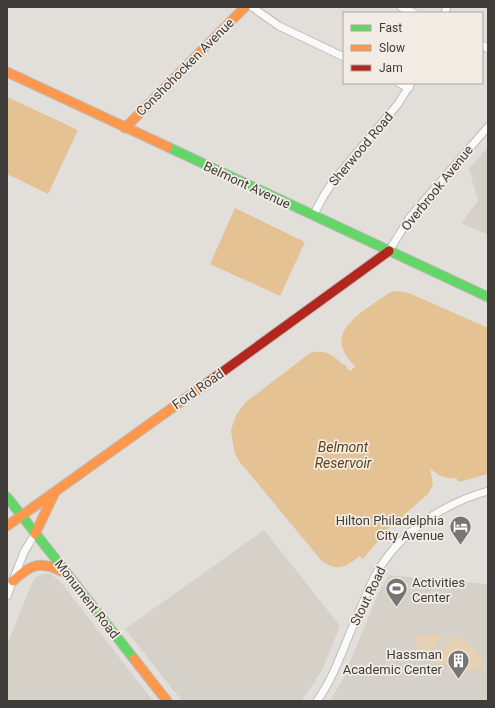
<svg xmlns="http://www.w3.org/2000/svg" width="495" height="708" font-family="Roboto,sans-serif">
  <style>
    .built { fill: #d6d1c8 }
    .green { fill: #e7d1b4 }
    .water { fill: #e4c293 }
    .lines { fill: none; stroke-linecap: round; stroke-linejoin: round }
    .street-casing { stroke: #bebcb9; stroke-width: 9 }
    .fast-casing { stroke: #bebcb9; stroke-width: 11 }
    .slow-casing { stroke: #bebcb9; stroke-width: 11 }
    .jam-casing { stroke: #bebcb9; stroke-width: 11 }
    .street { stroke: #fbfafa; stroke-width: 7 }
    .fast { stroke: #63d668; stroke-width: 9 }
    .slow { stroke: #ff974d; stroke-width: 9 }
    .jam { stroke: #b3261e; stroke-width: 9 }
    .labels { text-anchor: middle; dominant-baseline: central; stroke-width: 3.5; stroke-linejoin: round; paint-order: stroke }
    .street-label { font-size: 13px; fill: #3f3c3a; stroke: #f2ece5 }
    .poi-label { font-size: 13px; fill: #3f3c3a; stroke: #f2ece5; text-anchor: end }
    .water-label { font-size: 14px; font-style: italic; fill: #624310; stroke: #f2ece5 }
  </style>
  <rect width="100%" height="100%" fill="#e2dfdb"/>
  <g class="built">
    <path d="M488 147V235L461 223 478 201 469 169Z"/>
    <path d="M264 530 340 626 323 668 314 683 301 701H182L125 629Z"/>
    <path d="M488 573V701H330L343 679 378 594 389 575 487 584Z"/>
    <path d="M43 574H50L59 580 153 701H7V645L31 585 36 577Z"/>
  </g>
  <g class="green">
    <path d="M432 634 443 635 441 640 431 651 425 650 420 652 414 638 423 635Z"/>
    <path d="M453 636C468 638 482 653 485 667 481 670 458 670 451 670L449 664H435L434 661 431 658 434 655 437 657 436 655 440 654 439 651 452 639Z"/>
  </g>
  <g class="water">
    <path d="M7 97 78 130 48 194 7 174Z"/>
    <path d="M235 208 305 242 280 296 210 264Z"/>
    <path d="M396 291 409 293 488 328V474L459 482 456 478C445 479 438 476 430 468L433 484 428 494 387 530 363 559 359 556C347 568 335 572 321 560L239 461 235 454 232 438 231 430 236 415 246 402 310 353C325 349 333 354 343 365L344 364 350 371 355 367C351 361 345 356 343 349 333 325 373 305 389 293Z"/>
  </g>
  <g class="lines">
    <defs>
      <g id="street">
        <path d="M252 7 279 26 344 57"/>
        <path d="M401 7 414 13"/>
        <path d="M445 13 447 7"/>
        <path d="M482 45 488 49"/>
        <path d="M399 83 409 88"/>
        <path d="M313 216 323 197 334 180 398 104 411 83"/>
        <path d="M389 251 410 217 488 127"/>
        <path d="M7 596 24 552 35 534"/>
        <path d="M317 701C332 680 340 657 350 633 359 613 366 593 376 574 400 532 442 504 488 491"/>
      </g>
      <g id="fast">
        <path d="M168 147 488 297"/>
        <path d="M7 497 134 659"/>
      </g>
      <g id="slow">
        <path d="M7 72 168 147"/>
        <path d="M125 128 245 7"/>
        <path d="M7 526 207 383"/>
        <path d="M35 534 55 492"/>
        <path d="M13 581C31 564 41 560 63 572"/>
        <path d="M134 659 167 701"/>
      </g>
      <path id="jam" d="M207 383 389 251"/>
    </defs>
    <use href="#street" class="street-casing"/>
    <use href="#fast" class="fast-casing"/>
    <use href="#slow" class="slow-casing"/>
    <use href="#jam" class="jam-casing"/>
    <use href="#street" class="street"/>
    <use href="#fast" class="fast"/>
    <use href="#slow" class="slow"/>
    <use href="#jam" class="jam"/>
  </g>
  <defs>
    <symbol id="hotel-pin" viewBox="-11 -11 22 30"><path d="M0 17L-7.5 6A9.5 9.5 0 1 1 7.5 6Z" fill="#787572" stroke="#f2ece5"/><path d="M-6-4.5h1.5V1H6V5H4.5V3h-9V5H-6ZM-4 0a1.8 1.8 0 1 1 3.6 0ZM.5 0V-2.5h3Q6-2.5 6 0Z" fill="#fff"/></symbol>
    <symbol id="stadium-pin" viewBox="-11 -11 22 30"><path d="M0 17L-7.5 6A9.5 9.5 0 1 1 7.5 6Z" fill="#787572" stroke="#f2ece5"/><path d="M0-5a6.5 5 0 1 0 0 10a6.5 5 0 1 0 0-10ZM-3.5-1.8h7v3.6h-7Z" fill="#fff"/></symbol>
    <symbol id="building-pin" viewBox="-11 -11 22 30"><path d="M0 17L-7.5 6A9.5 9.5 0 1 1 7.5 6Z" fill="#787572" stroke="#f2ece5"/><path d="M-4-6H4V6H1V3H-1V6H-4ZM-2.5-4.3h1.7v1.8h-1.7ZM.8-4.3h1.7v1.8H.8ZM-2.5-1h1.7V.8h-1.7ZM.8-1h1.7V.8H.8Z" fill="#fff"/></symbol>
  </defs>
  <g fill-rule="evenodd">
    <use href="#hotel-pin" x="448" y="514" width="25" height="34"/>
    <use href="#stadium-pin" x="384" y="576" width="25" height="34"/>
    <use href="#building-pin" x="446" y="648" width="25" height="34"/>
  </g>
  <g class="labels">
    <g class="street-label">
      <text transform="translate(185 67) rotate(-45)">Conshohocken Avenue</text>
      <text transform="translate(361 149) rotate(-50)">Sherwood Road</text>
      <text transform="translate(247 185) rotate(25)">Belmont Avenue</text>
      <text transform="translate(437 188) rotate(-51)">Overbrook Avenue</text>
      <text transform="translate(198 389) rotate(-35)">Ford Road</text>
      <text transform="translate(368 596) rotate(-64)">Stout Road</text>
      <text transform="translate(87 599) rotate(52)">Monument Road</text>
    </g>
    <g class="poi-label">
      <text x="444" y="520">Hilton Philadelphia<tspan x="444" dy="15">City Avenue</tspan></text>
      <text x="412" y="582" text-anchor="start">Activities<tspan x="412" dy="15">Center</tspan></text>
      <text x="442" y="654">Hassman<tspan x="442" dy="15">Academic Center</tspan></text>
    </g>
    <g class="water-label">
      <text x="343" y="447">Belmont<tspan x="343" dy="16">Reservoir</tspan></text>
    </g>
  </g>
  <rect width="495" height="708" fill="none" stroke="#3f3c3a" stroke-width="16"/>
  <rect x="343" y="12" width="140" height="72" fill="#f2ece5" stroke="#aaa6a1"/>
  <rect x="351" y="25" width="20" height="6" fill="#63d668" stroke="#aaa6a1"/>
  <text x="379" y="32" font-size="12" fill="#3f3c3a">Fast</text>
  <rect x="351" y="45" width="20" height="6" fill="#ff974d" stroke="#aaa6a1"/>
  <text x="379" y="52" font-size="12" fill="#3f3c3a">Slow</text>
  <rect x="351" y="65" width="20" height="6" fill="#b3261e" stroke="#aaa6a1"/>
  <text x="379" y="72" font-size="12" fill="#3f3c3a">Jam</text>
</svg>
